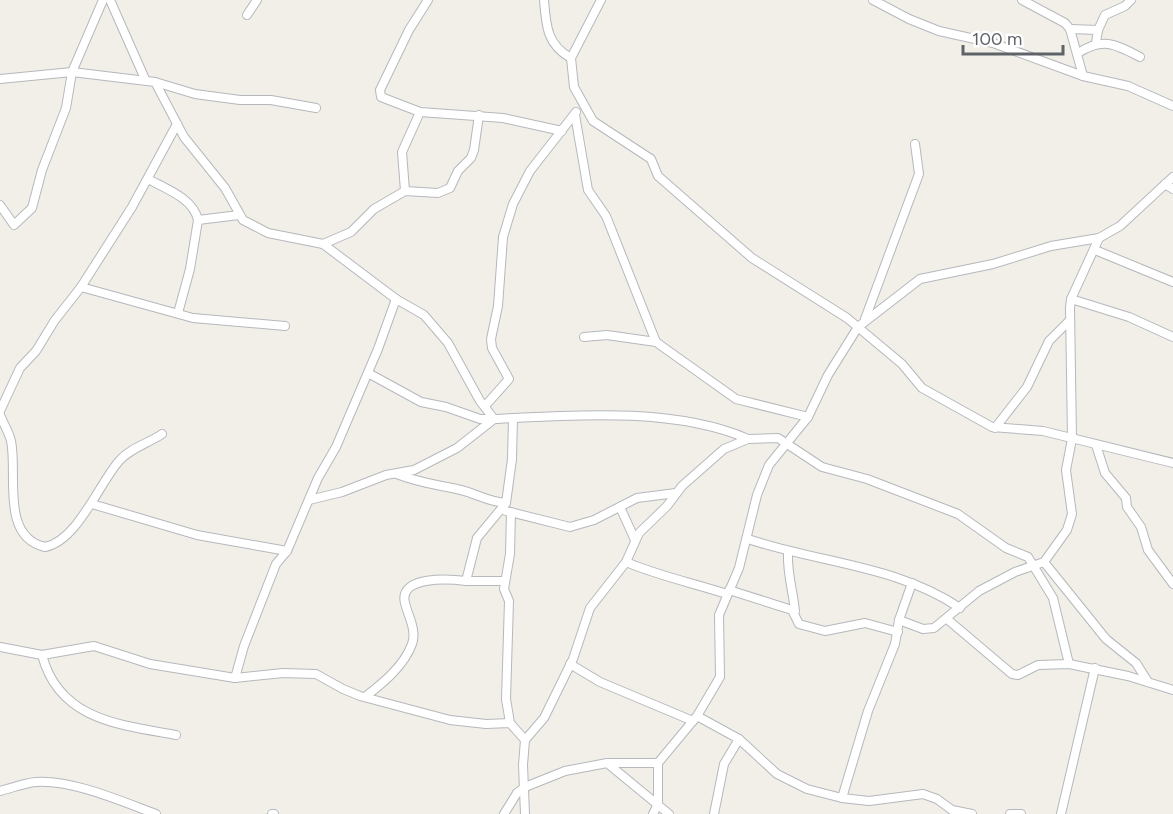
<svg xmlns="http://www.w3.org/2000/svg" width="1173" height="814" font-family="Figtree,sans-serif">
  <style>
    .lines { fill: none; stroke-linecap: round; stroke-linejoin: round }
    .minor-casing { stroke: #b5b8bc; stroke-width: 10 }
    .minor { stroke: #fff; stroke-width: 8 }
  </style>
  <rect width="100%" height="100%" fill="#f1efe8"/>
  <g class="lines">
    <defs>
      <g id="minor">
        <path d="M110 0 145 79"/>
        <path d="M428 0 409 30 380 90 381 97 420 112 503 118 562 131"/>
        <path d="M544 0C546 26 547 45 571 58"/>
        <path d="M601 0 571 58 574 87 593 121 651 159 658 176 752 258 847 318 902 364 922 388 992 427 1043 431 1173 463"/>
        <path d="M873 0 909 19 939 31 993 43 1083 76 1128 86 1173 106"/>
        <path d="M1022 0 1065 23 1070 29 1083 76"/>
        <path d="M247 15 257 0"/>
        <path d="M1070 29 1098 30 1096 43"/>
        <path d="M1098 30 1105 15 1125 6 1131 0"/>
        <path d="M1078 53C1103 37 1115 44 1140 57"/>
        <path d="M0 79 72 72 155 82 184 137 225 188 243 220 268 233 323 244 396 299 424 315 448 343 480 401 494 419C572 415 675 407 748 439"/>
        <path d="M155 82 195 94 240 100H271L316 108"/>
        <path d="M575 115 588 190 606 216 656 342 736 399 808 417"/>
        <path d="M148 179C166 189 193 198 198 220L190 269 178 313"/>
        <path d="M1165 184 1173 189"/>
        <path d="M405 191 402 152 420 112"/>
        <path d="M0 205 14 225 32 208 42 170 66 108 72 72 103 0"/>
        <path d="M198 220 239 215"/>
        <path d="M323 244 351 232 374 209 405 191 438 193 450 188 458 171 471 158 474 150 479 115"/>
        <path d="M1095 250 1173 282"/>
        <path d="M81 287 193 318 285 326"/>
        <path d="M1071 299 1129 317 1173 337"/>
        <path d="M865 319 919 174 915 144"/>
        <path d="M584 337 607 335 656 342"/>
        <path d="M368 373 421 402 446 407 480 419H492"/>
        <path d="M485 406 509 379 492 348 491 339 498 306 503 237 513 204 530 171 576 112"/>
        <path d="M0 411 20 368 36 351 55 320 81 287 132 207 177 124"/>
        <path d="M0 415C3 423 9 432 11 441 18 473 0 537 45 547 77 541 99 484 119 461 130 448 149 443 162 434"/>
        <path d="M995 428 1027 387 1049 341 1069 321"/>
        <path d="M1096 445 1105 473 1126 498 1127 507 1141 527 1148 550 1173 584"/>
        <path d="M397 474C419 483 439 485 461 490 477 494 489 502 506 503"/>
        <path d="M309 500 342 492 386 475 414 470 457 448 494 419"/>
        <path d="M92 504 197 535 287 551"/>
        <path d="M620 507 635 540"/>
        <path d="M506 511 570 527 594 520 637 498 676 493"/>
        <path d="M748 539C819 563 896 565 960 608"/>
        <path d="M788 553C787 573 793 591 795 611"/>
        <path d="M626 562C659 576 693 583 727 594"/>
        <path d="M1044 562 1106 639 1136 663 1148 682"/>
        <path d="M466 581H505"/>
        <path d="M729 590 792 610 799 624 825 631 865 623 898 632"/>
        <path d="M947 619 1012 674 1018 675 1038 665 1069 664 1128 676 1173 690"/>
        <path d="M899 620 912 583"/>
        <path d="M0 647 42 655 94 646 150 664 235 678 283 673 316 674 343 689 360 696 450 720 486 724 510 723 525 740"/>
        <path d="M42 655C59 720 120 725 176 735"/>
        <path d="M570 664 600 682 693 721"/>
        <path d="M235 678 244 646 276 564 287 551 318 478 336 447 378 349 396 299"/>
        <path d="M365 697C383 683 404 666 412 644 417 630 408 616 405 603 398 575 451 579 466 581L477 538 506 503 512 459 513 418"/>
        <path d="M697 716 739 739 777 774 807 789 842 798 869 801 923 794 937 799 952 810 972 814"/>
        <path d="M510 723 506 699 509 601 504 589 510 554 511 512"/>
        <path d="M607 763 669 814"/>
        <path d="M0 791C12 788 24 783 36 782 71 779 123 802 156 814"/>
        <path d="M842 798 868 711 895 644 899 620 923 629 934 628 979 591 1015 572 1044 562 1067 530 1072 514 1066 470 1072 439 1070 308 1071 299 1099 238"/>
        <path d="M272 814H274"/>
        <path d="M504 814 517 793 525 787 565 771 607 763H658L697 716 720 677 719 615 739 568 757 495 769 465 808 417 828 375 858 327 920 279 993 264 1051 246 1099 238 1120 226 1173 177"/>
        <path d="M525 814 523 765 525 740 544 718 573 659 590 608 626 562 639 533 667 506 682 486 724 449 748 439 778 438 822 467 867 479 958 514 1006 548 1028 557 1053 598 1069 664"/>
        <path d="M653 814 658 804V763"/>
        <path d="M714 814 724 764 739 739"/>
        <path d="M1010 814H1021"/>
        <path d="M1061 814 1095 668"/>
      </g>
    </defs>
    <use href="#minor" class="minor-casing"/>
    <use href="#minor" class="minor"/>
  </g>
  <path d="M963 45v9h100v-9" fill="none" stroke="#5f6368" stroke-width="3"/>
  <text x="972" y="45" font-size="18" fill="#5f6368" stroke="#ffffff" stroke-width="4.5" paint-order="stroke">100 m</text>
</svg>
